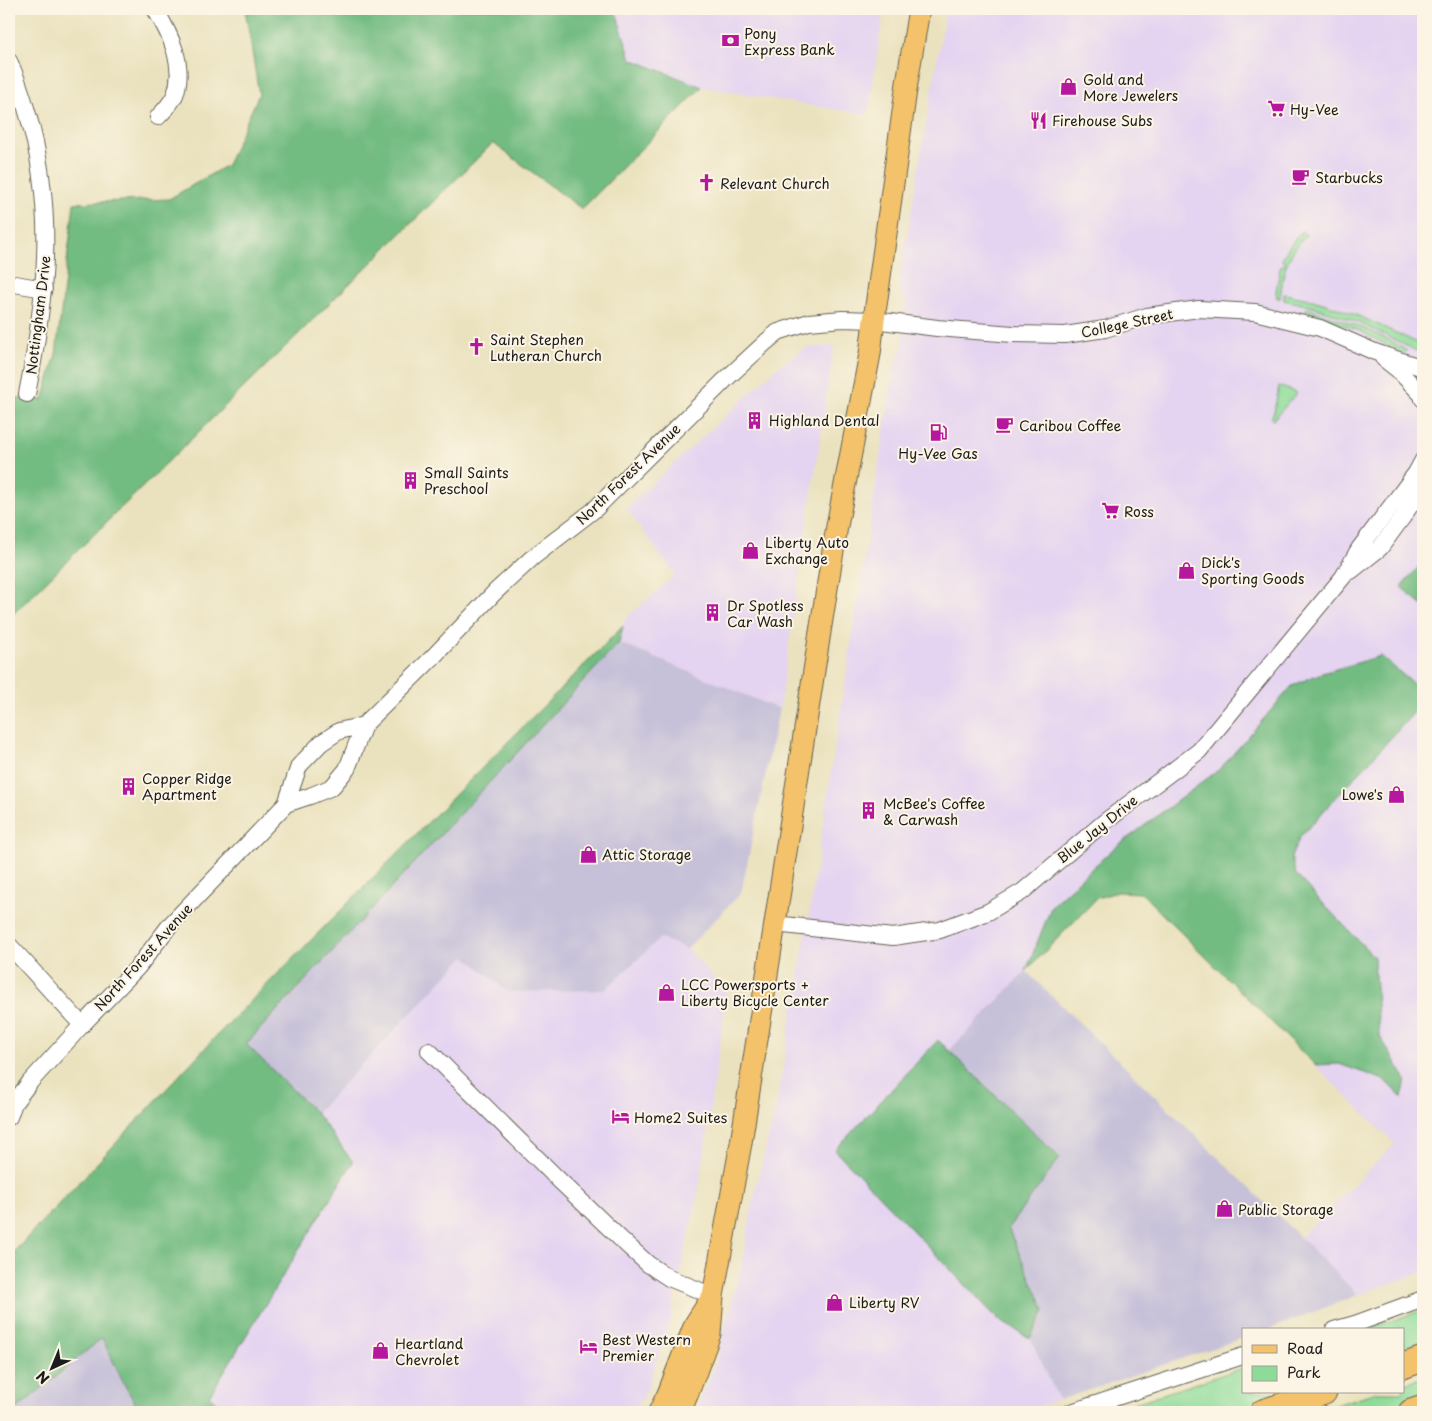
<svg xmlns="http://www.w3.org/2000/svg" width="1432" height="1421" font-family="'Playpen Sans',sans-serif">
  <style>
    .built { fill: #e4d3f1 }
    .industrial { fill: #c6c0d9 }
    .green { fill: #8ddb99; stroke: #547c5a }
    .forest { fill: #72bb81; stroke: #476c4e }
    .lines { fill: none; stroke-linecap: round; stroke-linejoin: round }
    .minor-casing { stroke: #646155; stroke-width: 18 }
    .major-casing { stroke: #646155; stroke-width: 23 }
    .highway-casing { stroke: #646155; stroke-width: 27 }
    .minor { stroke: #fff; stroke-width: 16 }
    .major { stroke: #f3c26a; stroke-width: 21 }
    .highway { stroke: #f3c26a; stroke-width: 25 }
    .labels { text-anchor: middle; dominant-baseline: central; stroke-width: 4; stroke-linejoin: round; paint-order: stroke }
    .poi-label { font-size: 14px; fill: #1c1c1c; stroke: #fcf5e5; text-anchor: start }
    .street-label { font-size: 14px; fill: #1c1c1c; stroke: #fcf5e5 }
  </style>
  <rect width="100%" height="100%" fill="#fcf5e5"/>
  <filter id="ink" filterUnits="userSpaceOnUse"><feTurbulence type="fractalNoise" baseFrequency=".02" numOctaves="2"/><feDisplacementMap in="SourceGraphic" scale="10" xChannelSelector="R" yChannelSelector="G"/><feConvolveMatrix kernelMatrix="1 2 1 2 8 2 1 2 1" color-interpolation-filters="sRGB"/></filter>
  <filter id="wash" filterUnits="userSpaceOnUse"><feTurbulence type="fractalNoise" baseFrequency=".0096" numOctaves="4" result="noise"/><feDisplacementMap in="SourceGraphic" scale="20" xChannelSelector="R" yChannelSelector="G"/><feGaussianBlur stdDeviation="1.12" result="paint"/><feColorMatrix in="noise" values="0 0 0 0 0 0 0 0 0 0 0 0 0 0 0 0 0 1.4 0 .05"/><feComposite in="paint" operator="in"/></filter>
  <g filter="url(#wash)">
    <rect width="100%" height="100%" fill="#eae2be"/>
    <g class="built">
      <path d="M615 9H884L868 115 702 87 631 59Z"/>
      <path d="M946 9H1423V692L1381 656 1292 686 1221 768 1112 850 1052 905 1026 971 949 1051 937 1041 835 1150 1000 1321 1030 1338 1059 1400 1020 1412H695L715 1365 742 1264 755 1191 776 1107 810 909 894 367 902 349 905 299 899 291 900 276Z"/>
      <path d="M834 346 779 709 619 643 624 620 675 575 626 508 777 368 805 348Z"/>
      <path d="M1423 703V1272L1358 1295 1300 1237 1395 1144 1315 1065 1339 1064 1384 1080 1401 1097 1406 1080 1379 1035 1374 957 1296 875 1291 857 1300 837Z"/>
      <path d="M660 938 687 949 727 992 699 1189 668 1330 645 1394 633 1412H228L209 1396 353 1163 316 1113 465 956 508 992 605 990Z"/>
    </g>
    <g class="industrial">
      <path d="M619 643 779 709 741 893 687 949 660 938 605 990 508 992 465 956 316 1113 246 1044Z"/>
      <path d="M1026 971 1300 1237 1358 1295 1267 1330H1243V1338L1059 1400 1030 1338 1045 1311 1008 1228 1060 1158 949 1051Z"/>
      <path d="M102 1338 123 1382 140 1412H13Z"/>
    </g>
    <g class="green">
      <path d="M1302 231 1306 235C1286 257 1284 269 1280 298H1277L1276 291 1280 268 1282 265 1284 266 1285 263 1282 261C1286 249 1294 240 1302 231Z"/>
      <path d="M1284 294C1332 301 1376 324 1420 344L1423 338V354C1405 346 1388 336 1370 328 1343 316 1314 306 1284 300Z"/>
      <path d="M1306 309H1309C1342 321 1378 331 1407 351L1405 353 1400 352 1360 331 1308 313 1305 311Z"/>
      <path d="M1279 386 1297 393 1273 420 1271 418 1274 412Z"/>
      <path d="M1423 1310V1349L1403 1355V1330H1363Z"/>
      <path d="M1243 1368V1392H1290L1229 1412H1107Z"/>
      <path d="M1423 1377V1397L1376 1412H1314L1376 1392H1403V1384Z"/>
    </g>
    <g class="forest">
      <path d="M245 9H615L631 59 702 87 582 209 493 143 9 618V397L43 400 56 354 74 203 169 199 227 165 259 94Z"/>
      <path d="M1423 562V606L1401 587Z"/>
      <path d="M623 626 619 643 246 1044 316 1113 353 1162 209 1396 228 1412H140L123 1382 102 1338 13 1412H9V1257L222 1030Z"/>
      <path d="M1381 656 1423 692V703L1300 837 1291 857 1296 875 1374 957 1379 1035 1406 1080 1402 1098 1384 1080 1339 1064 1315 1065 1141 893 1117 892 1097 898 1026 971 1052 905 1112 850 1221 768 1292 686 1319 674Z"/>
      <path d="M938 1040 1060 1158 1008 1228 1045 1311 1030 1338 1000 1321 835 1150Z"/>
    </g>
  </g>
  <g filter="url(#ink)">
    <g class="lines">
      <defs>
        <g id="minor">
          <path d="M155 9C170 34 186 65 175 95 171 103 164 111 158 117"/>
          <path d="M9 61C17 78 23 97 28 115 56 211 46 298 27 394"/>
          <path d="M9 283 44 289"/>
          <path d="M1383 358 1398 370 1422 395 1423 399"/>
          <path d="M1351 571 1380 548 1402 518 1423 486"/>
          <path d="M364 725 432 658 495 592 532 558 594 510 725 380 766 342 778 332 809 322 842 319 874 320 937 328 1013 334 1065 335 1105 329 1147 316 1199 309 1255 312 1320 328 1375 352 1423 368"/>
          <path d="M775 924 893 937 940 930 988 912 1022 892 1102 824 1199 751 1343 577 1359 549 1416 473 1423 460"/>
          <path d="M9 945 82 1025"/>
          <path d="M429 1051 558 1179 626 1244 648 1264 669 1278 713 1296"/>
          <path d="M9 1117 14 1103 30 1082 82 1025 138 967 170 925 286 804 299 766 321 743 339 731 364 725 347 769 332 787 310 796 286 804"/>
          <path d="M1334 1330 1355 1324 1423 1299"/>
          <path d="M1071 1412 1243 1356"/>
        </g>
        <g id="major">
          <path d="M659 1412 668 1394 695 1324 711 1299"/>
          <path d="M680 1412 688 1393 710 1334 713 1296 741 1143 820 632 837 526 870 354 874 320 907 83 919 9"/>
        </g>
        <g id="highway">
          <path d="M1403 1366 1423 1359"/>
          <path d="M1263 1412 1324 1392"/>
          <path d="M1411 1412 1423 1408"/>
        </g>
      </defs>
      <use href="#minor" class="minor-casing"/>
      <use href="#major" class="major-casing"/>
      <use href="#highway" class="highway-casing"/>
      <use href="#minor" class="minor"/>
      <use href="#major" class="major"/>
      <use href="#highway" class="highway"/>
    </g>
  </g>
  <defs>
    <symbol id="bank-bare" viewBox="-9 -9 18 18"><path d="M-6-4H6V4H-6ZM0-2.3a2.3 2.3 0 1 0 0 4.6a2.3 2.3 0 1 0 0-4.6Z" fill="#b5179e" stroke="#fcf5e5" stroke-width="2.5" paint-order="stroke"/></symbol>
    <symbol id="shop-bare" viewBox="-9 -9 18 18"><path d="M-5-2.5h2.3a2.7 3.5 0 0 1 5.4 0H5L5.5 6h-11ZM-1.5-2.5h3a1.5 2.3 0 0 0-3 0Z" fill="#b5179e" stroke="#fcf5e5" stroke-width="2.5" paint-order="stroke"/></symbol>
    <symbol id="supermarket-bare" viewBox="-9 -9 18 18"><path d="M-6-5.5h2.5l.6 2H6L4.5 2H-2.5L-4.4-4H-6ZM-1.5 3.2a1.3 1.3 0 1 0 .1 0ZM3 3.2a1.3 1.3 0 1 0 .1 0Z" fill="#b5179e" stroke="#fcf5e5" stroke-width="2.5" paint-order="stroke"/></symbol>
    <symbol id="restaurant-bare" viewBox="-9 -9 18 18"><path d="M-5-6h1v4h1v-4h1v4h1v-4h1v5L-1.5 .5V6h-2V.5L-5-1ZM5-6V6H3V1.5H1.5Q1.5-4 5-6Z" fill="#b5179e" stroke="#fcf5e5" stroke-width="2.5" paint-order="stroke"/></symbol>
    <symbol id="cafe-bare" viewBox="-9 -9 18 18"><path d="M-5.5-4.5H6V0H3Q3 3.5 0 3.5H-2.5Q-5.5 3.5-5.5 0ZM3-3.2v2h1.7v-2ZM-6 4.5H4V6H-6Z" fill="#b5179e" stroke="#fcf5e5" stroke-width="2.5" paint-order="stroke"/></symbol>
    <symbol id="church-bare" viewBox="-9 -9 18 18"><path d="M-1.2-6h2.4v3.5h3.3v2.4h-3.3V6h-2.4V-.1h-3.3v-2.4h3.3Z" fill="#b5179e" stroke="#fcf5e5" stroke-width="2.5" paint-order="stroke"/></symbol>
    <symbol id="building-bare" viewBox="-9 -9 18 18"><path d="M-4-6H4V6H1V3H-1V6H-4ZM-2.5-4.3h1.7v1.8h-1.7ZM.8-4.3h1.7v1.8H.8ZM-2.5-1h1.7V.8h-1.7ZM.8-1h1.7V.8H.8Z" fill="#b5179e" stroke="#fcf5e5" stroke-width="2.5" paint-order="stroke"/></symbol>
    <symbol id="fuel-bare" viewBox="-9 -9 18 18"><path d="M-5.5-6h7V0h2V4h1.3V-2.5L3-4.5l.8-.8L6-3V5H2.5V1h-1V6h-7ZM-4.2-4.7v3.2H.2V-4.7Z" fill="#b5179e" stroke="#fcf5e5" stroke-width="2.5" paint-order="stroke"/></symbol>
    <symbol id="hotel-bare" viewBox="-9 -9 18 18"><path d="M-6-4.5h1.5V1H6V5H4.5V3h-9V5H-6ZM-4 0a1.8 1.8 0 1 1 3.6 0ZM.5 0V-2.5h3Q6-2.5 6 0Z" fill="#b5179e" stroke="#fcf5e5" stroke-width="2.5" paint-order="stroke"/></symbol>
  </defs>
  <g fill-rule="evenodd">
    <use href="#bank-bare" x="718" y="28" width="25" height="25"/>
    <use href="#shop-bare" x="1056" y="74" width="25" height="25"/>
    <use href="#supermarket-bare" x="1264" y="96" width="25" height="25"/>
    <use href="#restaurant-bare" x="1026" y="108" width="25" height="25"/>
    <use href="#cafe-bare" x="1288" y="164" width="25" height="25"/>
    <use href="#church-bare" x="694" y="170" width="25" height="25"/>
    <use href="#church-bare" x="464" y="334" width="25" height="25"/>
    <use href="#building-bare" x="742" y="408" width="25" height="25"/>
    <use href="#cafe-bare" x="992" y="412" width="25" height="25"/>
    <use href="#fuel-bare" x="926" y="420" width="25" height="25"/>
    <use href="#building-bare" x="398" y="468" width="25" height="25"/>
    <use href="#supermarket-bare" x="1098" y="498" width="25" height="25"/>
    <use href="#shop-bare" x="738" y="538" width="25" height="25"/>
    <use href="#shop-bare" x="1174" y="558" width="25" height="25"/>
    <use href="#building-bare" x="700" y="600" width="25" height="25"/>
    <use href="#building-bare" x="116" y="774" width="25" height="25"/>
    <use href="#shop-bare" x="1384" y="782" width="25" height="25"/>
    <use href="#building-bare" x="856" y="798" width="25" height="25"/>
    <use href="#shop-bare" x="576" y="842" width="25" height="25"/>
    <use href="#shop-bare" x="654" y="980" width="25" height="25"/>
    <use href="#hotel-bare" x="608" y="1104" width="25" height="25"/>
    <use href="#shop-bare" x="1212" y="1196" width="25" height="25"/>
    <use href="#shop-bare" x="822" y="1290" width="25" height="25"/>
    <use href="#hotel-bare" x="576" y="1334" width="25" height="25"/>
    <use href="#shop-bare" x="368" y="1338" width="25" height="25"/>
  </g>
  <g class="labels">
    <g class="poi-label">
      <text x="744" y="33">Pony<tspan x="744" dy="16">Express Bank</tspan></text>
      <text x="1083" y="79">Gold and<tspan x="1083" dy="16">More Jewelers</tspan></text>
      <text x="1290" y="109">Hy-Vee</text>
      <text x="1052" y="120">Firehouse Subs</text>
      <text x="1315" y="177">Starbucks</text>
      <text x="720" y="183">Relevant Church</text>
      <text x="490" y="339">Saint Stephen<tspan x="490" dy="16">Lutheran Church</tspan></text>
      <text x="769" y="420">Highland Dental</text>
      <text x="1019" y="425">Caribou Coffee</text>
      <text x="938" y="453" text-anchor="middle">Hy-Vee Gas</text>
      <text x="424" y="472">Small Saints<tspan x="424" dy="16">Preschool</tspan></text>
      <text x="1124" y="511">Ross</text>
      <text x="765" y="542">Liberty Auto<tspan x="765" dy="16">Exchange</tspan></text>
      <text x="1201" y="562">Dick's<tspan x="1201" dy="16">Sporting Goods</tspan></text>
      <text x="727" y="605">Dr Spotless<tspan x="727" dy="16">Car Wash</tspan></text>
      <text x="142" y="778">Copper Ridge<tspan x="142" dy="16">Apartment</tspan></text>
      <text x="1383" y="794" text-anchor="end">Lowe's</text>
      <text x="883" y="803">McBee's Coffee<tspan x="883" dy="16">&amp; Carwash</tspan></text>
      <text x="602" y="854">Attic Storage</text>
      <text x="681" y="984">LCC Powersports +<tspan x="681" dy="16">Liberty Bicycle Center</tspan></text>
      <text x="634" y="1117">Home2 Suites</text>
      <text x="1238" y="1209">Public Storage</text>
      <text x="849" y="1302">Liberty RV</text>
      <text x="602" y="1339">Best Western<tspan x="602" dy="16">Premier</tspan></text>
      <text x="395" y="1343">Heartland<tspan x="395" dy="16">Chevrolet</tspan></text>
    </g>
    <g class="street-label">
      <text transform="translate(38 315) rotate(-83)">Nottingham Drive</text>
      <text transform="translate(1127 323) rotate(-12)">College Street</text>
      <text transform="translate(628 474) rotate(-44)">North Forest Avenue</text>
      <text transform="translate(1097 829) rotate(-39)">Blue Jay Drive</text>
      <text transform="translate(143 957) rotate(-48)">North Forest Avenue</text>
    </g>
  </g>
  <rect width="1432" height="1421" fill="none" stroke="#fcf5e5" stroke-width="30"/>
  <rect x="1242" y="1328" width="162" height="65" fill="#fcf5e5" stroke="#a29e95"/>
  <rect x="1252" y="1345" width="25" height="8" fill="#f3c26a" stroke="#a29e95"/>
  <text x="1287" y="1354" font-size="15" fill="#1c1c1c">Road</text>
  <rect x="1252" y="1366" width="25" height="15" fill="#8ddb99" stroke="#a29e95"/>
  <text x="1287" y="1378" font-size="15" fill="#1c1c1c">Park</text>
  <g transform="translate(52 1368) rotate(224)" stroke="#fcf5e5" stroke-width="4" paint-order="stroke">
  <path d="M0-4L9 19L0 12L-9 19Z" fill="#1c1c1c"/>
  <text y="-8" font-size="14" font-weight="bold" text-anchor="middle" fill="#1c1c1c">N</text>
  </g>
</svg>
